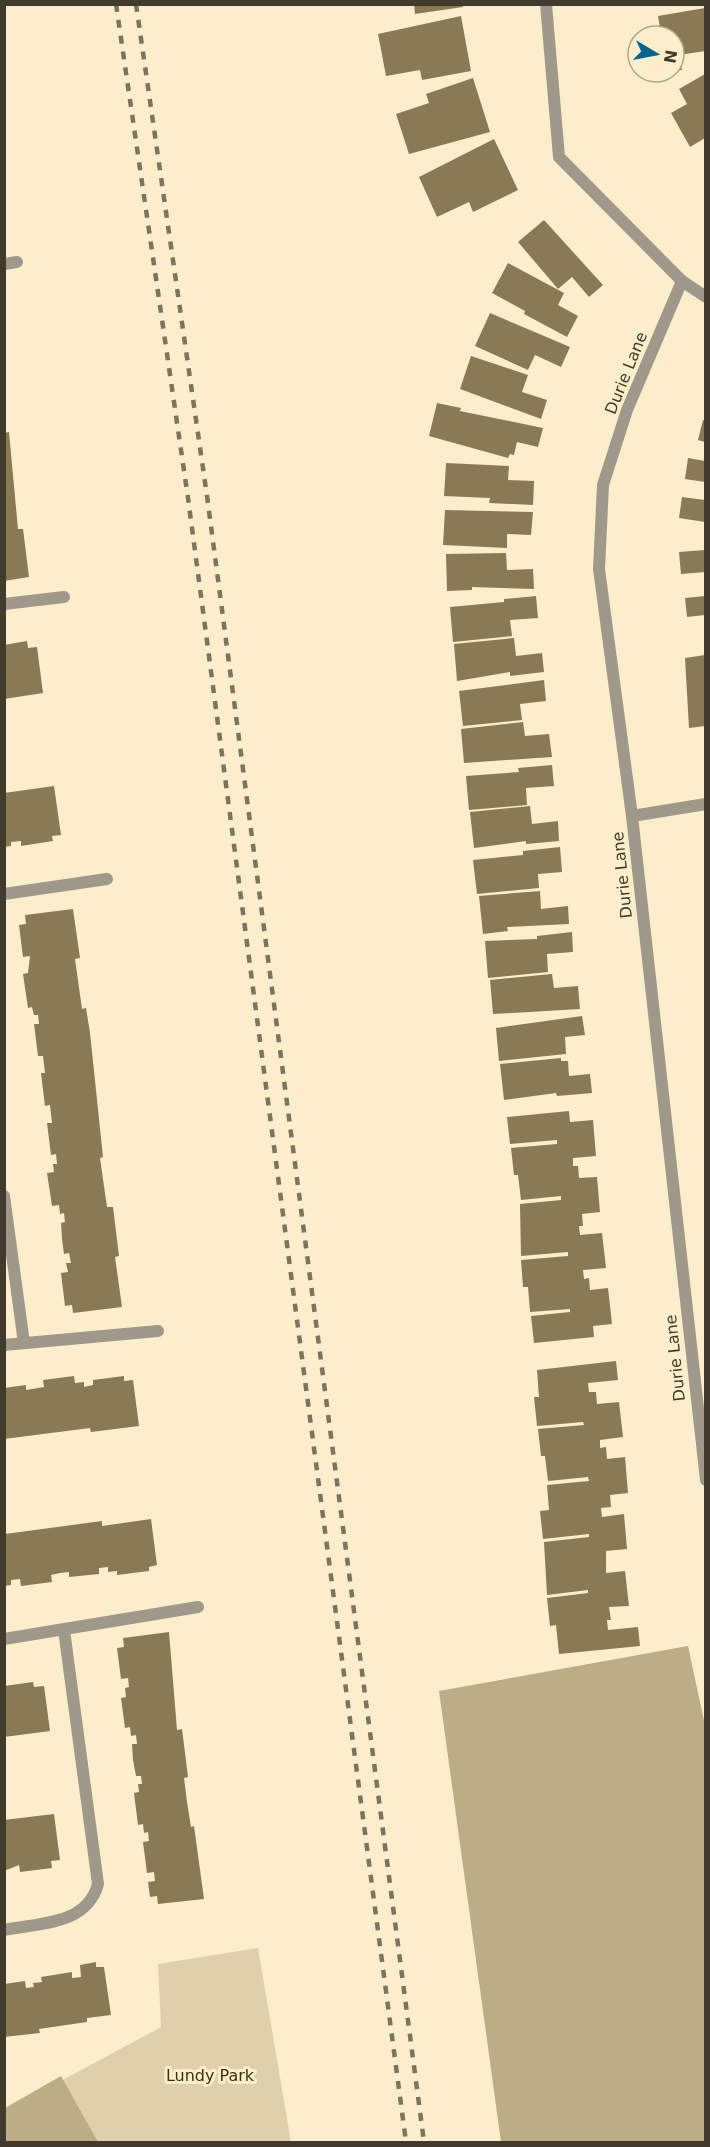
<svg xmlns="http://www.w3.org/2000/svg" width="710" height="2147" font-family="'DejaVu Sans',sans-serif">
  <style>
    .green { fill: #dfd0ab }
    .forest { fill: #bdad86 }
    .building { fill: #897954 }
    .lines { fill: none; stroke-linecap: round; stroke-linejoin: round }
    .lane { stroke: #9f998b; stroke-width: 12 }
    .street { stroke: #9f998b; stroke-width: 12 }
    .rail { stroke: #7c7460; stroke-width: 4.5; stroke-dasharray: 8 8; stroke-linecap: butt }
    .labels { text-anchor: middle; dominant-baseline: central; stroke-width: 6; stroke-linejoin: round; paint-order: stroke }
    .street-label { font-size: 16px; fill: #403b2d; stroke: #fceecb }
    .park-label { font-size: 16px; fill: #3c300e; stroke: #fceecb }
  </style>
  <rect width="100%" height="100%" fill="#fceecb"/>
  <path class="green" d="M258 1948 291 2142H5V2111L161 2027 158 1964Z"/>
  <g class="forest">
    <path d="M688 1646 706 1730 705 2142H501L439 1691Z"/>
    <path d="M61 2076 98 2142H5V2108Z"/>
  </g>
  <g class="building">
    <path d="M414 4H463V7L415 14Z"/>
    <path d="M705 8V51L679 55 682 70 674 71V36H655L661 34 658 16Z"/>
    <path d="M461 16 471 71 422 80 420 70 386 76 378 34Z"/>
    <path d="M705 74V138L690 147 671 113 687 104 679 89Z"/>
    <path d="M473 78 490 132 409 154 396 114 429 103 426 94Z"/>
    <path d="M494 139 518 190 473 212 469 202 437 217 419 177Z"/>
    <path d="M544 220 603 285 589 297 572 277 558 289 518 242Z"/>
    <path d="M508 263 564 293 558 305 578 316 567 337 524 314 525 311 492 293Z"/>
    <path d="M490 313 570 347 561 367 535 355 528 370 475 346Z"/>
    <path d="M471 356 528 375 522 392 547 400 541 419 460 389Z"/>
    <path d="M437 403 461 408 460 411 543 428 538 447 517 442 514 455 510 454 508 458 429 436Z"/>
    <path d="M703 420H705V442L698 440Z"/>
    <path d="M9 432 18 529H23L29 577 4 581V433Z"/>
    <path d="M688 458 705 461V482L685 479Z"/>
    <path d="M446 463 509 466 508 480 534 481 533 505 489 503 490 498 444 496Z"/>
    <path d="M682 497 705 500V522L679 518Z"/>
    <path d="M445 510 533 512 531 535 507 534V548L443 545Z"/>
    <path d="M705 550V572L681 574 679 552Z"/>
    <path d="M506 553 507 570 533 569 534 589 472 587V590L447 591 446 554Z"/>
    <path d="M536 596 538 618 510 620 512 636 453 642 450 607 504 602V599Z"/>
    <path d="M705 596V615L687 617 685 598Z"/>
    <path d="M514 638 516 656 542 653 544 672 510 676V672L457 681 454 644Z"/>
    <path d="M27 641 28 648 37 647 43 693 4 699V645Z"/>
    <path d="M705 655V726L689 728 685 658Z"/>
    <path d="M544 680 546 701 520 704 522 720 463 726 459 691Z"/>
    <path d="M523 722 525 736 549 734 552 757 464 763 461 729Z"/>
    <path d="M552 765 554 786 526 788 527 805 469 810 466 776 519 772 518 768Z"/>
    <path d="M54 786 61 835 52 836 53 841 21 846V841L11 842V846L4 847V793Z"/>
    <path d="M530 806 532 824 558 821 559 841 526 844V841L474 848 470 812Z"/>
    <path d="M560 847 562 872 538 874 539 888 477 894 473 860 523 855V851Z"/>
    <path d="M540 891 541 909 568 906 569 924 507 927 508 931 483 934 479 896Z"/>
    <path d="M73 909 80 958 75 959 82 1009 86 1008 90 1033 103 1157 100 1158 107 1207H113L119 1256 115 1257 122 1307 73 1313 72 1305 65 1306 61 1273 68 1272 66 1263H71L69 1253 64 1254 62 1239 61 1223 65 1222 64 1213 60 1214 59 1205 52 1206 47 1173 54 1172 53 1164H57L56 1154 51 1155 47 1123H52L50 1105 45 1106 41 1073H45L43 1056H38L34 1024H39L38 1015H34L32 1007 28 1008 23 974 28 973 30 956 23 957 19 925 26 924 25 915Z"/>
    <path d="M572 932 573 952 547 954 548 972 488 978 485 941 537 939V936Z"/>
    <path d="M552 974 554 988 578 986 580 1009 493 1014 490 980Z"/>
    <path d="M582 1016 585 1035 565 1037 566 1054 499 1061 496 1028Z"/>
    <path d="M561 1058V1061H568L569 1076 590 1074 592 1093 557 1096 556 1093 504 1100 500 1064Z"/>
    <path d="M569 1111 570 1122 593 1120 596 1156 573 1158V1166H578L579 1178 597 1177 600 1212 582 1214 583 1226H579L580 1235 602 1233 606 1268 583 1270 584 1279 589 1278 590 1290 608 1288 612 1324 593 1326 594 1337 534 1343 531 1316 570 1312V1309L530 1312 528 1287H523L521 1260 568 1256V1252L521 1256 520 1204 561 1200V1196L521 1200 518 1175H514L511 1148 557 1144V1140L510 1144 507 1117Z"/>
    <path d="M616 1361 618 1380 588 1383 589 1392H596L597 1404 619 1402 623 1437 600 1440V1448L606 1447 607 1459 625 1457 628 1493 610 1495 611 1507 601 1508 602 1517 624 1514 627 1549 606 1551V1573L625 1571 629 1606 609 1607 611 1620H607L608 1630 638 1627 640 1646 559 1654 556 1625 550 1626 547 1598 588 1593V1590L547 1595 544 1542 589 1537V1534L543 1539 540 1511 549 1510 547 1485 589 1481 588 1477 548 1481 545 1456H541L538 1429 584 1425 583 1422 537 1426 534 1397H539L537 1370Z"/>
    <path d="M74 1376 75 1383 84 1382V1387L93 1385V1380L124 1376V1381L133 1380 139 1426 91 1432 90 1428 4 1439V1388L26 1385V1390L44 1387 43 1380Z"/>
    <path d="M151 1519 157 1565 149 1567V1571L117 1575V1571L108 1572V1567L99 1568V1574L69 1577V1572L60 1573 51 1575 52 1582 21 1586 20 1579 11 1580V1585L4 1586 5 1534 102 1521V1526Z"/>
    <path d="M169 1632 177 1730 182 1729 188 1777 184 1778 187 1802 191 1827 194 1826 204 1899 158 1904 157 1896 150 1897 148 1882 155 1881 154 1872 147 1873 143 1842 149 1841 148 1832 144 1833 143 1824 138 1825 134 1793 139 1792 138 1784H142L141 1776H136L133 1760 132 1744H137L136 1735 131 1736 130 1727 125 1728 121 1698 126 1697 125 1688 129 1687 128 1678 121 1679 117 1648 124 1647 123 1638Z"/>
    <path d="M33 1682 34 1687 44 1686 50 1731 4 1737V1686Z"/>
    <path d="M54 1814 60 1860 51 1861 52 1868 20 1872 19 1865 4 1871V1820Z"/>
    <path d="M96 1962V1967H104L111 2015 87 2018V2022L39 2029 40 2033 4 2037V1984L25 1981 26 1988 34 1987 33 1983 42 1982 41 1977 72 1972V1978L81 1977 80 1965Z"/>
  </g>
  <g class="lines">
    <g class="lane">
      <path d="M4 264 17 262"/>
      <path d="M4 604 64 597"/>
      <path d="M4 894 107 879"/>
      <path d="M4 1196 24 1343"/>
      <path d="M4 1345 158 1331"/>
      <path d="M4 1639 198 1607"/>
      <path d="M4 1930C40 1923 87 1925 98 1884L64 1630"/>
    </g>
    <g class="street">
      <path d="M546 4 559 157 682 281 706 297"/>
      <path d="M682 281 627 410 603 485 599 569 632 816 706 1480"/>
      <path d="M632 816 706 804"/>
    </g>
    <g class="rail">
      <path d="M116 4 188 498 406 2142"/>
      <path d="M136 4 207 496 424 2142"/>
    </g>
  </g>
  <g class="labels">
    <g class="street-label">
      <text transform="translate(626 373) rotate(-68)">Durie Lane</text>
      <text transform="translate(622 875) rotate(-96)">Durie Lane</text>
      <text transform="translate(675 1358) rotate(-96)">Durie Lane</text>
    </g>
    <g class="park-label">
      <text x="210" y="2075">Lundy Park</text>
    </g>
  </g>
  <rect width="710" height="2147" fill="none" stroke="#403b2d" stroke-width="12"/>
  <g transform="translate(656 54) rotate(100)"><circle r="28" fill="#fceecb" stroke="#b1a68c" stroke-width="1.5"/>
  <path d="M0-4.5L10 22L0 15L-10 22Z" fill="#006492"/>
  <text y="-9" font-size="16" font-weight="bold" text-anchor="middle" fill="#403b2d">N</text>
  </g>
</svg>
